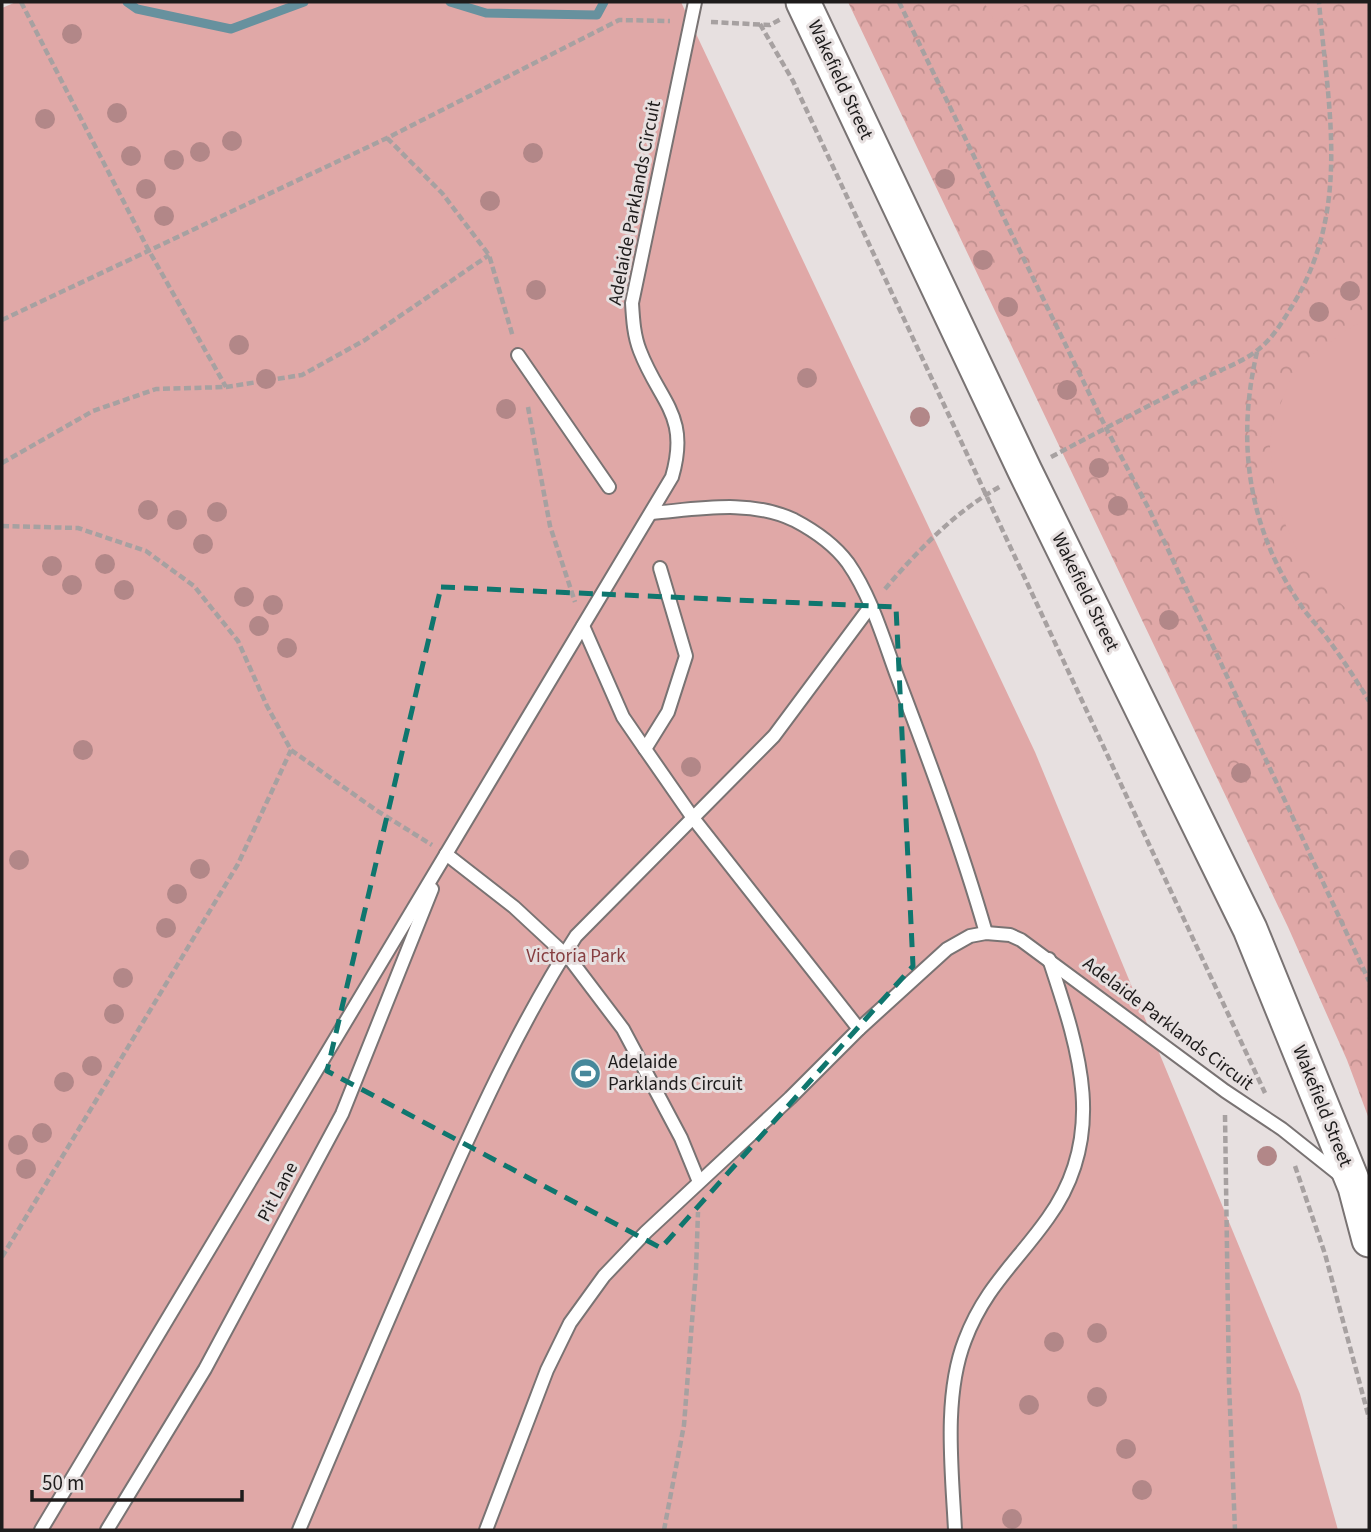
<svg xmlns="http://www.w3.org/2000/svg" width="1371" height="1532" font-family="'Source Sans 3',sans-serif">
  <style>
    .park { fill: url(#park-crowns) }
    .garden { fill: #e0a8a7 }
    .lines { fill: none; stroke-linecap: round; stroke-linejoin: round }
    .stream { stroke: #67919e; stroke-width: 9 }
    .lane-casing { stroke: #797373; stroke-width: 16 }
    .secondary-casing { stroke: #797373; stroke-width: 37 }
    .path { stroke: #a7a1a1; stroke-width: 4.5; stroke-dasharray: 7 3.5; stroke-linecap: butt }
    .lane { stroke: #fff; stroke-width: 12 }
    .secondary { stroke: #fff; stroke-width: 33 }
    .tree { fill: #b28788 }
    .marked { fill: none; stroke: #0f766e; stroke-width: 5; stroke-dasharray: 14 9; stroke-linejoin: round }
    .labels { text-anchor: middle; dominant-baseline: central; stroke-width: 6; stroke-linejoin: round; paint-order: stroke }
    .street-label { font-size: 19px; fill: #1e1c1c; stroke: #e7e0e0 }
    .park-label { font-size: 19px; fill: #863e40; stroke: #e7e0e0 }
    .poi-label { font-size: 19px; fill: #1e1c1c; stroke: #e7e0e0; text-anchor: start }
  </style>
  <defs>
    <pattern id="park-crowns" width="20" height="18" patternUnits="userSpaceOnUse" patternTransform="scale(1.75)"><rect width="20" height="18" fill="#e0a8a7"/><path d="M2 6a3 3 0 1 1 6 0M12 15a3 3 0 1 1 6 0" fill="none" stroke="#c0908f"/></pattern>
  </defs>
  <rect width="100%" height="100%" fill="#e7e0e0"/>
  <path class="park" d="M848 2H1369V1119L1347 1060 1288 927Z"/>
  <g class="garden">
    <path d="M16 2H681L1035 752 1300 1394 1338 1530H2V8Z"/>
    <path d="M984 2H1030L995 22Z"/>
    <path d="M1369 317V625L1350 612 1328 592 1299 554 1277 506 1270 447 1272 425 1291 378 1307 359 1342 333Z"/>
  </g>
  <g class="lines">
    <g class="stream">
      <path d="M127 2 137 9 231 29 304 2"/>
      <path d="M450 2 486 13 597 15 604 2"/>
    </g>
    <defs>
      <g id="lane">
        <path d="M518 355 609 487"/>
        <path d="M652 513C699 509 750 499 794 520 815 531 834 544 848 563 871 596 883 638 897 676 929 760 961 846 986 933"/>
        <path d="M583 626 623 717 645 749 693 818 859 1029"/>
        <path d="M645 749 668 712 686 656 660 568"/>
        <path d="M446 854 514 907 570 959 623 1029 681 1138 699 1182"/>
        <path d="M41 1530 672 477C690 415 660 403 640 351 634 336 633 320 632 303L695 2"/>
        <path d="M107 1530 205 1369 342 1114 432 889"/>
        <path d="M299 1530C342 1428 385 1326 430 1224 473 1126 518 1026 576 936L774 736 870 607"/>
        <path d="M486 1530 547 1370 570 1323 604 1276 646 1232 790 1098 859 1029 947 949 970 936 986 933 1010 935 1021 940 1225 1091 1282 1129 1341 1176"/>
        <path d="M955 1530C952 1471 943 1396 965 1340 985 1287 1017 1262 1048 1218 1109 1134 1078 1047 1049 959"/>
      </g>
      <path id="secondary" d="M803 2 1025 471 1250 929 1355 1187 1369 1240"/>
    </defs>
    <use href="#lane" class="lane-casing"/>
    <use href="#secondary" class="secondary-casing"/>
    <g class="path">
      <path d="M21 2 148 249 226 387"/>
      <path d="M899 2 1106 428 1150 511 1369 981"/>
      <path d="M711 22 770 25 781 19"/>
      <path d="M760 24 793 81 1265 1093"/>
      <path d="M387 138 442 193 489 255 513 337"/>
      <path d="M2 320 387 138 619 20 670 21"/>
      <path d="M1257 352C1236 442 1248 527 1300 604 1307 615 1316 624 1324 634 1340 655 1355 678 1369 701"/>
      <path d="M528 407 550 526 575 602"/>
      <path d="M1051 457C1100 431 1148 406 1197 381 1217 371 1242 363 1259 349 1274 337 1284 319 1294 303 1351 207 1328 107 1319 2"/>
      <path d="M2 463 93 411 156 389 226 387 302 375 365 340 489 255"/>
      <path d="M2 526 78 528 146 551 194 586 238 641 267 706 291 750 376 810 432 845"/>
      <path d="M885 589C918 550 956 511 1001 486"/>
      <path d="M1225 1115 1229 1384 1235 1530"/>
      <path d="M1295 1166 1325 1254 1369 1418"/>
      <path d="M2 1257 238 864 291 750"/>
      <path d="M664 1530 684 1425 696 1270 698 1212"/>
    </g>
    <use href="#lane" class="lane"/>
    <use href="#secondary" class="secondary"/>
  </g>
  <g class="tree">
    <circle cx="72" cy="34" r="10"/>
    <circle cx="117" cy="113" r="10"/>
    <circle cx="45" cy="119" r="10"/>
    <circle cx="232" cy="141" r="10"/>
    <circle cx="200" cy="152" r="10"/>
    <circle cx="533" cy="153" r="10"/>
    <circle cx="131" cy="156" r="10"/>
    <circle cx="174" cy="160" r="10"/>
    <circle cx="945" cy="179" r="10"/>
    <circle cx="146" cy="189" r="10"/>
    <circle cx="490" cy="201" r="10"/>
    <circle cx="164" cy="216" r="10"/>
    <circle cx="983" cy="260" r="10"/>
    <circle cx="536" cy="290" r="10"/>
    <circle cx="1350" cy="291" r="10"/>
    <circle cx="1008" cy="307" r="10"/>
    <circle cx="1319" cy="312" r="10"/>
    <circle cx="239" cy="345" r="10"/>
    <circle cx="807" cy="378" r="10"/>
    <circle cx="266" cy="379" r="10"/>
    <circle cx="1067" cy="390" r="10"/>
    <circle cx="506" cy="409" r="10"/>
    <circle cx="920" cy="417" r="10"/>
    <circle cx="1099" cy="468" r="10"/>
    <circle cx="1118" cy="506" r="10"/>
    <circle cx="148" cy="510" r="10"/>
    <circle cx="217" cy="512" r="10"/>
    <circle cx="177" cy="520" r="10"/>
    <circle cx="203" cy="544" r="10"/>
    <circle cx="105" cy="564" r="10"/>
    <circle cx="52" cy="566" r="10"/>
    <circle cx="72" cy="585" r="10"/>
    <circle cx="124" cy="590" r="10"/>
    <circle cx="244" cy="597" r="10"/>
    <circle cx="273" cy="605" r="10"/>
    <circle cx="1169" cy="620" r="10"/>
    <circle cx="259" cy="626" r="10"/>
    <circle cx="287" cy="648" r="10"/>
    <circle cx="83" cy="750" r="10"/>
    <circle cx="691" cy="767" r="10"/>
    <circle cx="1241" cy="773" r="10"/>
    <circle cx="19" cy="860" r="10"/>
    <circle cx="200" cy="869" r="10"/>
    <circle cx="177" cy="894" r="10"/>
    <circle cx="166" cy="928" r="10"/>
    <circle cx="123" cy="978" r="10"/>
    <circle cx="114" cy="1014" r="10"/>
    <circle cx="92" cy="1066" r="10"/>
    <circle cx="64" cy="1082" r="10"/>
    <circle cx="42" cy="1133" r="10"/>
    <circle cx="18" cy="1145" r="10"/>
    <circle cx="1267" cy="1156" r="10"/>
    <circle cx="26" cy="1169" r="10"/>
    <circle cx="1097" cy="1333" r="10"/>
    <circle cx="1054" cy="1342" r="10"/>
    <circle cx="1097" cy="1397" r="10"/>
    <circle cx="1029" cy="1405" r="10"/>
    <circle cx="1126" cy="1449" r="10"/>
    <circle cx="1142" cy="1490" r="10"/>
    <circle cx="1012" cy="1519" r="10"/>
  </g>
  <path class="marked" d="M441 587 896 607 913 966 661 1248 327 1071Z"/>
  <defs>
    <symbol id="stadium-disc" viewBox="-11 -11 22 22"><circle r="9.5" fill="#47889b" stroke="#e7e0e0"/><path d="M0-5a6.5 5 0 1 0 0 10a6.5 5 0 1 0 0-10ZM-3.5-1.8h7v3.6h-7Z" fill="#fff"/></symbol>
  </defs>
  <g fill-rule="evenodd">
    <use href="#stadium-disc" x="568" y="1056" width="35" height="35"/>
  </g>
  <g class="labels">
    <g class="street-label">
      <text transform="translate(840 80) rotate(65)">Wakefield Street</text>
      <text transform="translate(635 203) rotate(-79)">Adelaide Parklands Circuit</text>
      <text transform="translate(1085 592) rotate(64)">Wakefield Street</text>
      <text transform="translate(1168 1024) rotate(37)">Adelaide Parklands Circuit</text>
      <text transform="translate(1322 1106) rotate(68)">Wakefield Street</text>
      <text transform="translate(278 1192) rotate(-62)">Pit Lane</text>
    </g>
    <g class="park-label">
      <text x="576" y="956">Victoria Park</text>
    </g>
    <g class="poi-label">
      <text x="608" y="1062">Adelaide<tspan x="608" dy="22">Parklands Circuit</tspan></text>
    </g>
  </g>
  <rect width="1371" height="1532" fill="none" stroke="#1e1c1c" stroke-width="7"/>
  <path d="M32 1490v10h210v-10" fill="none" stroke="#1e1c1c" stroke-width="3.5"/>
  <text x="42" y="1490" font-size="21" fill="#1e1c1c" stroke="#e7e0e0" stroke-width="5" paint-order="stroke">50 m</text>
</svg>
